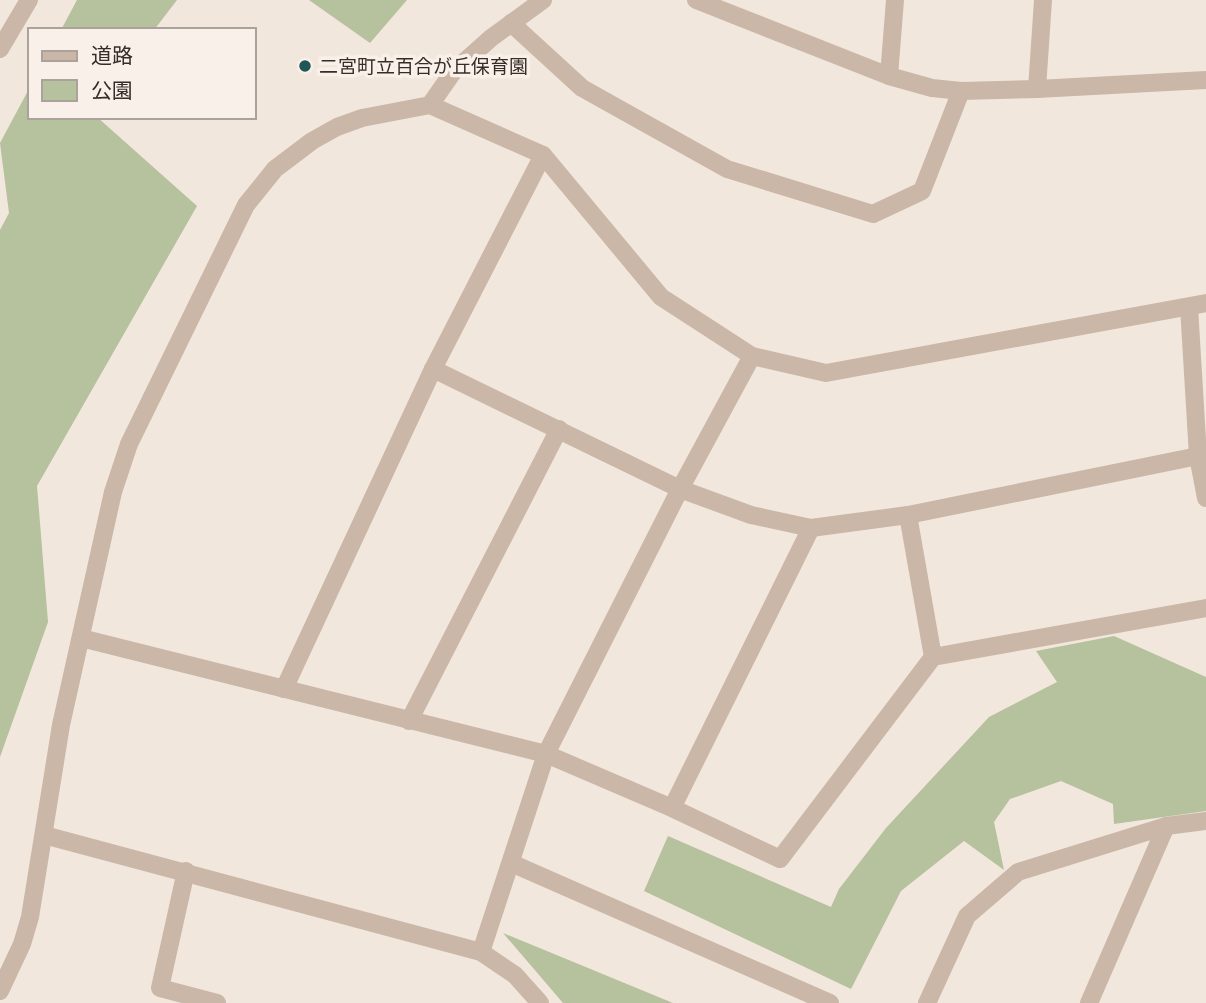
<svg xmlns="http://www.w3.org/2000/svg" width="1206" height="1003" font-family="'Archivo Narrow','Noto Sans JP',sans-serif">
  <style>
    .green { fill: #b6c19d }
    .lines { fill: none; stroke-linecap: round; stroke-linejoin: round }
    .minor { stroke: #cab7a8; stroke-width: 18 }
    .tertiary { stroke: #cab7a8; stroke-width: 18 }
    .poi-dot { fill: #1f5658; stroke: #f9f1e9; stroke-width: 2.5 }
    .labels { text-anchor: middle; dominant-baseline: central; stroke-width: 7; stroke-linejoin: round; paint-order: stroke }
    .poi-label { font-size: 19px; fill: #372c28; stroke: #f9f1e9; text-anchor: start }
  </style>
  <rect width="100%" height="100%" fill="#f2e7dc"/>
  <g class="green">
    <path d="M77 0H177L154 30H61Z"/>
    <path d="M309 0H407L370 43Z"/>
    <path d="M30 87V117H97L197 206 37 486 48 622 0 757V230L9 213 0 143Z"/>
    <path d="M1114 636 1206 677V811L1114 824 1113 804 1061 781 1010 799 994 822 1004 870 964 841 901 891 851 989 644 891 668 836 831 907 839 889 886 828 989 717 1057 682 1036 651Z"/>
    <path d="M503 933 673 1003H563Z"/>
  </g>
  <g class="lines">
    <g class="minor">
      <path d="M511 23 582 88 727 169 873 214 922 191 961 91"/>
      <path d="M0 49 29 0"/>
      <path d="M889 76 895 0"/>
      <path d="M1037 89 1043 0"/>
      <path d="M1189 307 1198 456 1206 498"/>
      <path d="M433 369 680 489 751 515 811 528 908 515 1198 456"/>
      <path d="M908 515 933 657"/>
      <path d="M81 638 546 754 672 808 780 859 933 657 1206 608"/>
      <path d="M284 689 433 369 543 155"/>
      <path d="M409 721 559 429"/>
      <path d="M672 808 811 528"/>
      <path d="M186 871 160 988 217 1003"/>
      <path d="M481 952 546 754 680 489 752 356"/>
      <path d="M927 1003 967 916 1018 872 1166 826 1206 821"/>
      <path d="M1089 1003 1166 826"/>
    </g>
    <g class="tertiary">
      <path d="M696 0 889 76 932 88 961 91 1037 89 1206 80"/>
      <path d="M430 105 453 72 491 38 543 0"/>
      <path d="M44 835 481 952 515 975 540 1003"/>
      <path d="M511 863 830 1003"/>
      <path d="M0 991 22 944 30 917 61 725 113 492 129 444 246 205 275 169 312 141 337 127 362 118 430 105 543 155 661 297 752 356 826 373 1206 303"/>
    </g>
  </g>
  <circle class="poi-dot" cx="305" cy="66" r="7"/>
  <g class="labels">
    <g class="poi-label">
      <text x="319" y="66">二宮町立百合が丘保育園</text>
    </g>
  </g>
  <rect x="28" y="28" width="228" height="91" fill="#f9f1e9" stroke="#aba29c" stroke-width="2"/>
  <rect x="42" y="51" width="35" height="10" fill="#cab7a8" stroke="#aba29c" stroke-width="2"/>
  <text x="91" y="63" font-size="21" fill="#372c28">道路</text>
  <rect x="42" y="80" width="35" height="21" fill="#b6c19d" stroke="#aba29c" stroke-width="2"/>
  <text x="91" y="98" font-size="21" fill="#372c28">公園</text>
</svg>
